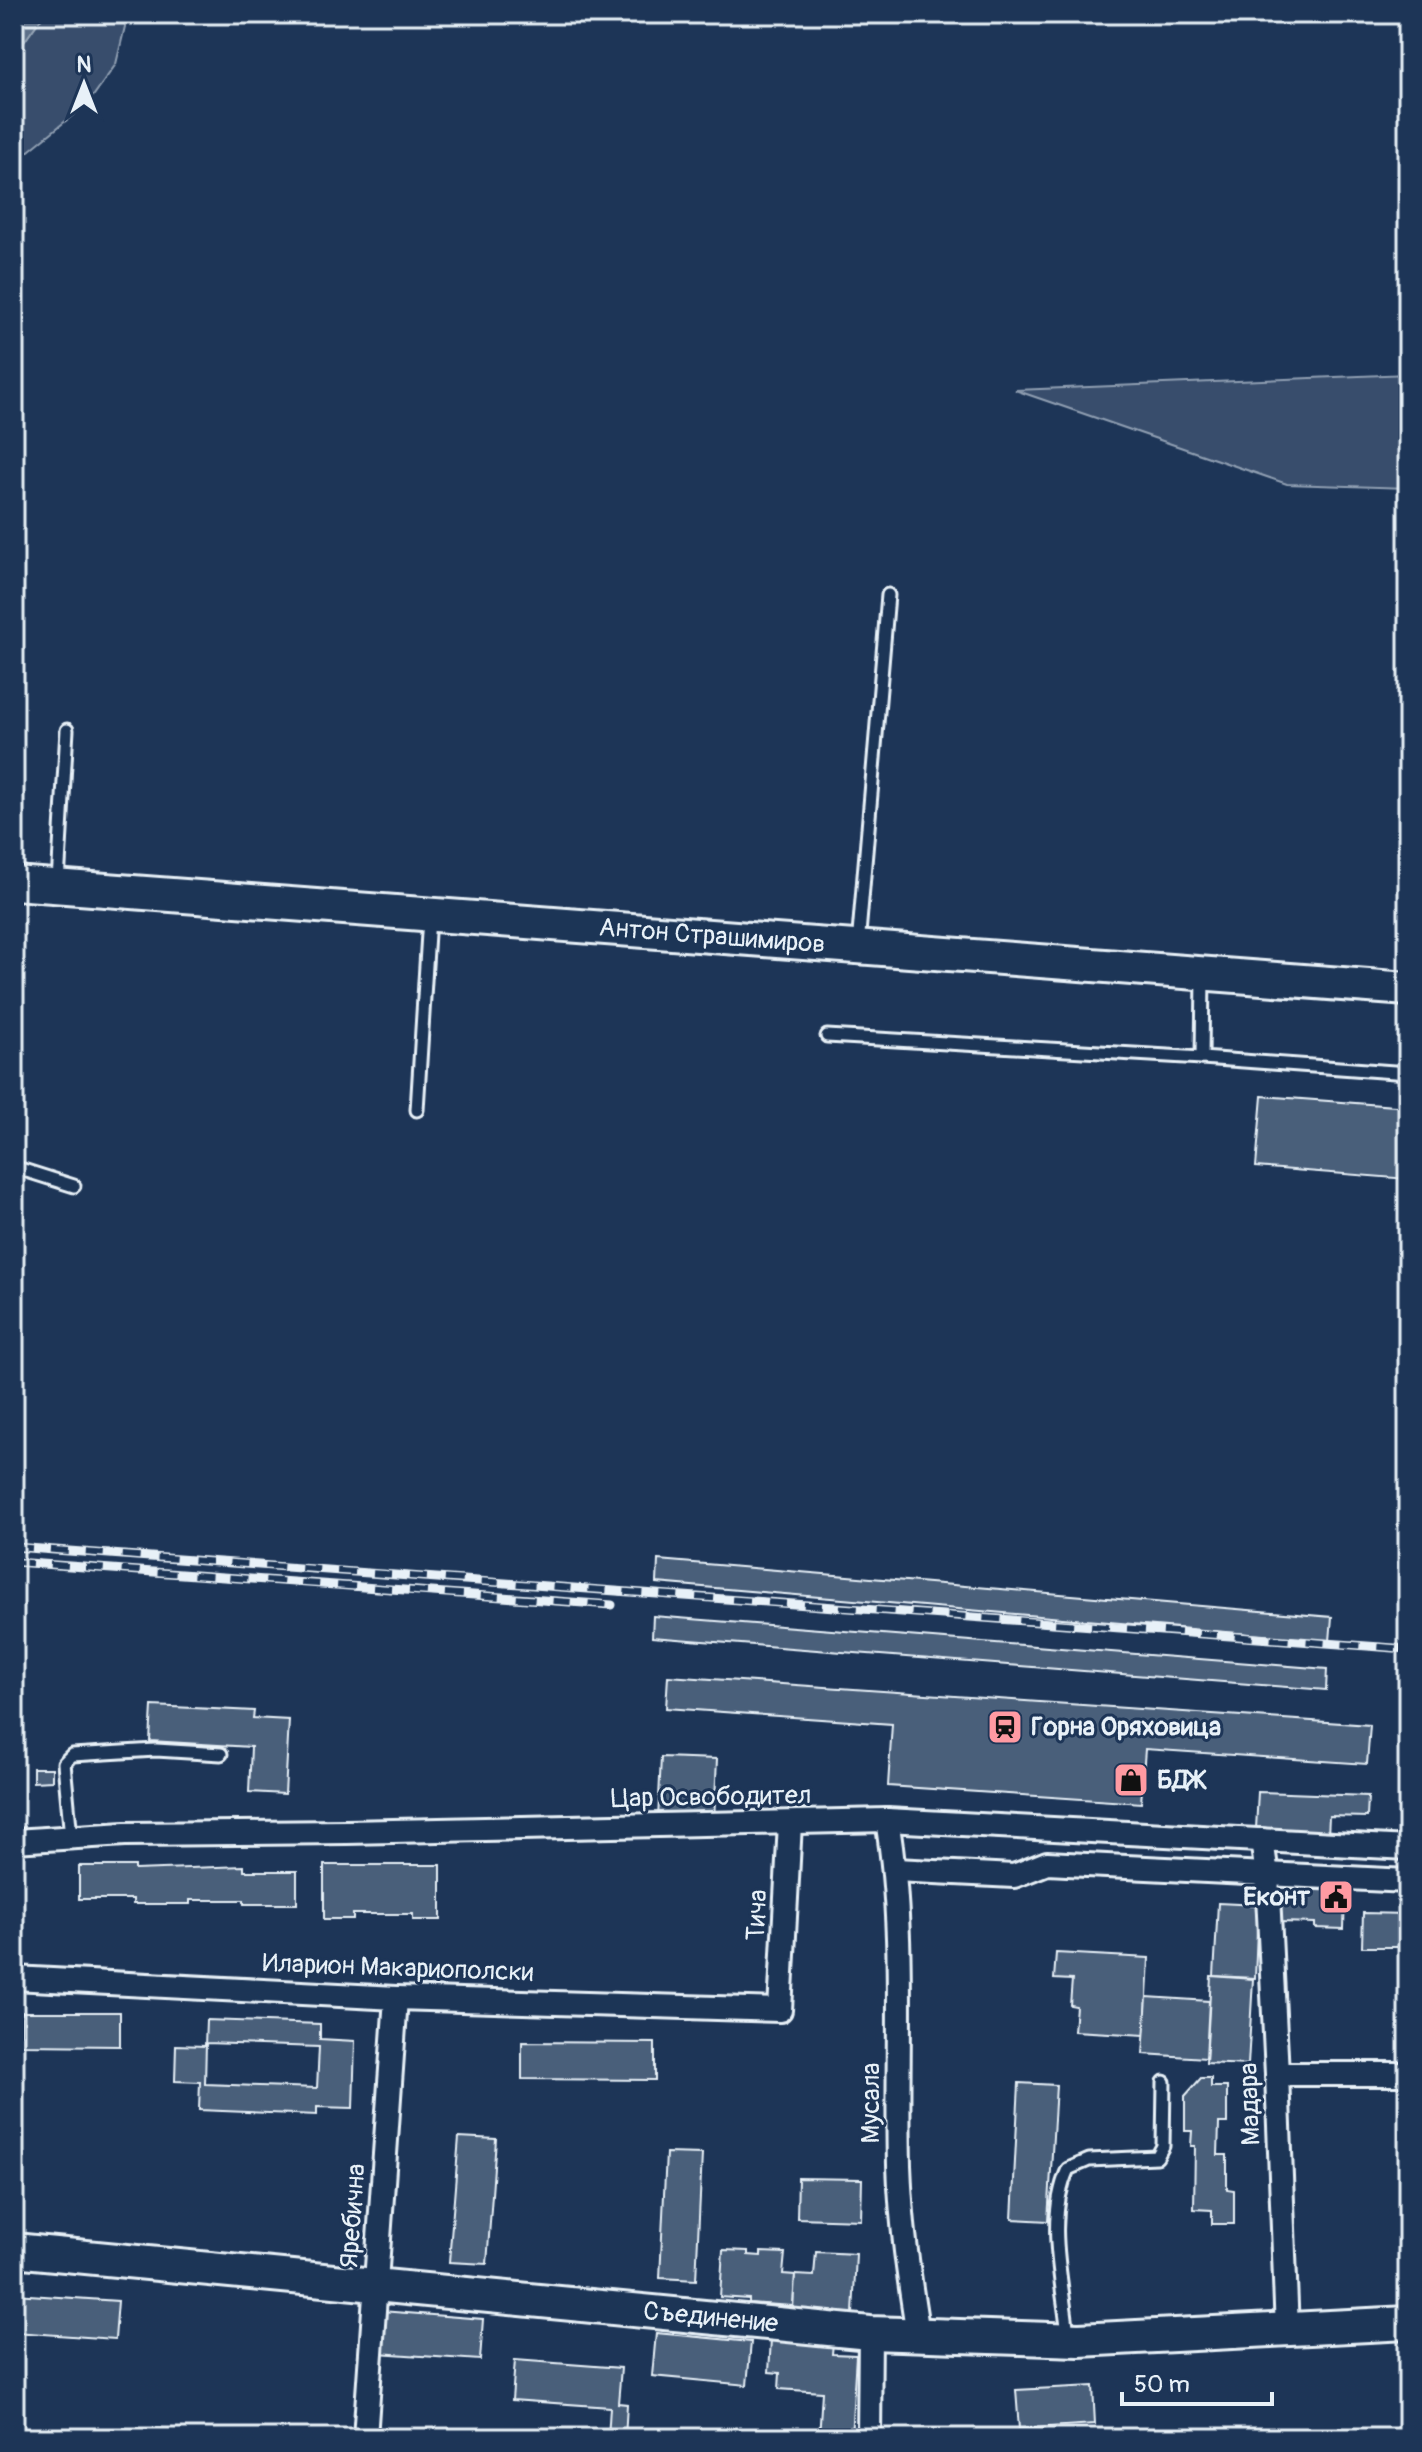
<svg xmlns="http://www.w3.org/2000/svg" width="1422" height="2452" font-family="Pangolin,sans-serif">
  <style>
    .green { fill: #374d6c; stroke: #909fb2; stroke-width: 2 }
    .water { fill: #5d7089; stroke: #95a4b5; stroke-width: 2 }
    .building { fill: #495e7a; stroke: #e8f1f8; stroke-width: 2; fill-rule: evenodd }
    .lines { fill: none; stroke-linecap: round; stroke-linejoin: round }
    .lane-casing { stroke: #e8f1f8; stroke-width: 17 }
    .street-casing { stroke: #e8f1f8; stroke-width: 28 }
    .secondary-casing { stroke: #e8f1f8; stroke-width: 38 }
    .lane { stroke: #1d3557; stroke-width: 11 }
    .street { stroke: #1d3557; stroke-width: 22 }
    .secondary { stroke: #1d3557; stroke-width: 32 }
    .rail-casing { stroke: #e8f1f8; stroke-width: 9 }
    .rail { stroke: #1d3557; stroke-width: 6; stroke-dasharray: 18; stroke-linecap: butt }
    .labels { text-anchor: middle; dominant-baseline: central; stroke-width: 6; stroke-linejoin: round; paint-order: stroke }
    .street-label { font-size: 26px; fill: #e8f1f8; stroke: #1d3557 }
    .poi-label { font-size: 26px; font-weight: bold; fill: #e8f1f8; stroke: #1d3557; text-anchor: start }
  </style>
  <rect width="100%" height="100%" fill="#1d3557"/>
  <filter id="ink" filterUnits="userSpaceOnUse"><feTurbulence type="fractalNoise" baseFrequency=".0125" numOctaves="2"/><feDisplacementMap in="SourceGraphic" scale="16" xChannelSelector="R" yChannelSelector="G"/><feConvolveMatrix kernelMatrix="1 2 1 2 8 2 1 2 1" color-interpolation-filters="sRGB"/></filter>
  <g filter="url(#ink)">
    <g class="green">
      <path d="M44 14H128L116 64 89 102 14 163V56Z"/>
      <path d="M1408 374V488L1287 484 1015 390Z"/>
    </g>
    <path class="water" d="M14 14H44L14 56Z"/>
    <g class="building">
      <path d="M1262 1096 1408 1107V1179L1256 1167Z"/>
      <path d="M658 1560 1332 1617 1330 1641 657 1583Z"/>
      <path d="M653 1616 1327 1669 1326 1690 652 1637Z"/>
      <path d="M668 1676 1370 1725 1367 1764 1145 1749 1141 1803 888 1786 892 1724 666 1708Z"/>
      <path d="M152 1706 254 1711 253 1718 289 1720 285 1794 249 1792 251 1747 150 1741Z"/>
      <path d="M661 1757 717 1759 714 1821 658 1819Z"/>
      <path d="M33 1768H52V1781L33 1782Z"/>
      <path d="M1258 1792 1368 1796 1367 1817 1329 1816 1328 1836 1256 1829Z"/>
      <path d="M324 1865H441V1920H413V1914H353V1919H324Z"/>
      <path d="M79 1866H135V1870L244 1866V1871H297V1904H244V1900H190V1904H133V1899H79Z"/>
      <path d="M1290 1889 1345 1891 1344 1929 1315 1928V1923L1280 1922 1281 1901Z"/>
      <path d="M1218 1903 1258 1905 1255 1978 1214 1976Z"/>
      <path d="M1363 1913 1408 1914V1947H1362Z"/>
      <path d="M1056 1953 1149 1958 1145 2035 1074 2031 1076 2006 1070 2005 1072 1980 1054 1979Z"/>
      <path d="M1211 1976 1253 1979 1248 2065 1206 2063Z"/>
      <path d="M1147 1997 1209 2001 1206 2058 1143 2054Z"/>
      <path d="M22 2012H120V2046L21 2045Z"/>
      <path d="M206 2020 320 2024V2039L355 2041 353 2108 317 2107V2115L199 2110 200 2082 175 2081 176 2045 205 2046ZM206 2043 319 2047 317 2088 205 2084Z"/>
      <path d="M522 2042 655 2043V2080L522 2079Z"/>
      <path d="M1201 2078H1211V2087H1227V2123H1219L1218 2155H1227V2189L1234 2190V2224H1212V2210L1194 2209 1195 2146H1191L1192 2131H1185V2096Z"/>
      <path d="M1019 2083 1056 2085 1048 2221 1012 2219Z"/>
      <path d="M459 2137 496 2139 487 2264 449 2262Z"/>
      <path d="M666 2153 702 2154 696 2280 660 2278Z"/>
      <path d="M798 2178 862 2179 861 2220 797 2218Z"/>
      <path d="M723 2250 748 2251V2255L761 2256V2252L785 2253 783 2274 795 2275 793 2306 749 2303V2299L720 2297Z"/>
      <path d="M816 2252 856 2254 853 2314 793 2310 795 2275 814 2276Z"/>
      <path d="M14 2294 118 2301 115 2339 14 2332Z"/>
      <path d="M381 2311 483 2319 480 2360 378 2353Z"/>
      <path d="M656 2333 751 2342 747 2385 652 2376Z"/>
      <path d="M771 2339 833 2343 832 2354 856 2355 851 2438H819L822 2392 779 2389 780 2373 769 2372Z"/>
      <path d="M515 2360 621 2368 618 2403 627 2404 625 2438H608L610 2407 512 2400Z"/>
      <path d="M1093 2386 1095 2424 1019 2429 1016 2390Z"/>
    </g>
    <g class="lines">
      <defs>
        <g id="lane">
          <path d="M58 882 67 730"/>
          <path d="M858 946 888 595"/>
          <path d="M1203 975 1202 1058 1408 1073"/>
          <path d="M827 1036 1202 1058"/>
          <path d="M417 1110 429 917"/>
          <path d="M14 1167 74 1186"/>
          <path d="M71 1837 64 1763 72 1755 156 1750 221 1754"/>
          <path d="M1068 2335C1063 2282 1045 2220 1068 2169L1089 2160 1157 2157 1163 2146 1164 2082"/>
        </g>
        <g id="street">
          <path d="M887 1820C906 1934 896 2051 899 2165 901 2223 909 2278 918 2334"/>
          <path d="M1262 1840 1267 1875 1277 2074 1287 2331"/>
          <path d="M14 1841 125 1834 347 1832 887 1820 1408 1848"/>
          <path d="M895 1870 1014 1876 1047 1863 1408 1881"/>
          <path d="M14 1978 396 1998 780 2010 790 1823"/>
          <path d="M1277 2074H1408"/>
          <path d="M365 2438 396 1998"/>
          <path d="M869 2438 870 2333"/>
        </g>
        <g id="secondary">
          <path id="s1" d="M14 883 1408 989"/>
          <path id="s2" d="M14 2250 870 2333 1079 2340 1408 2323"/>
        </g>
      </defs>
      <use href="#lane" class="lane-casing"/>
      <use href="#street" class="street-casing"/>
      <use href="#secondary" class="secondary-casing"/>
      <use href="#lane" class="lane"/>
      <use href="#street" class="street"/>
      <use href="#secondary" class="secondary"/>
      <defs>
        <g id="rail">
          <path d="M14 1547 1408 1649"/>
          <path d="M14 1562 612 1605"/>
        </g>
      </defs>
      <use href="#rail" class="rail-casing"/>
      <use href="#rail" class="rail"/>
    </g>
  </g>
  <defs>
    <symbol id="station-square" viewBox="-11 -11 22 22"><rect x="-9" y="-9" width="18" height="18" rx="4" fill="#ff9aa2" stroke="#1d3557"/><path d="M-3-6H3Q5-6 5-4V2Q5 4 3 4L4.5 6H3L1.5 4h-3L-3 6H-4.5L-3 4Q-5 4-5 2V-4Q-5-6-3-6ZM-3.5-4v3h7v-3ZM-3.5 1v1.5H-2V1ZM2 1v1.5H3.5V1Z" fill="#111"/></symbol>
    <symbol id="shop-square" viewBox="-11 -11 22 22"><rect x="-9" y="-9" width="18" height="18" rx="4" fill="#ff9aa2" stroke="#1d3557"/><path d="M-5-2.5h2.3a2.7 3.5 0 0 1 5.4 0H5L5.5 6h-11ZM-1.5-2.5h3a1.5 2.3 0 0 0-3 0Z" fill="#111"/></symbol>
    <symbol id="civic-square" viewBox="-11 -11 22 22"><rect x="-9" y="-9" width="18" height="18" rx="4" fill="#ff9aa2" stroke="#1d3557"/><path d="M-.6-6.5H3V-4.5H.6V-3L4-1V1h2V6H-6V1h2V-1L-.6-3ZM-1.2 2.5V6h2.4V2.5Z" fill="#111"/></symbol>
  </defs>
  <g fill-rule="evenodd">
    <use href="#station-square" x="985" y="1707" width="40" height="40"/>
    <use href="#shop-square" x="1111" y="1760" width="40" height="40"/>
    <use href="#civic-square" x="1316" y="1877" width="40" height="40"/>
  </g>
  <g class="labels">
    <g class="street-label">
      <text stroke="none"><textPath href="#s1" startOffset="700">Антон Страшимиров</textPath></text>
      <text transform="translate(711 1797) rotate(-1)">Цар Освободител</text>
      <text transform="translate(757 1915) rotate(-87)">Тича</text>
      <text transform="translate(398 1968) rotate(2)">Иларион Макариополски</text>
      <text transform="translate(871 2103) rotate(-90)">Мусала</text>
      <text transform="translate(1250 2104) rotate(-92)">Мадара</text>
      <text transform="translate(353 2216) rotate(-86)">Яребична</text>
      <text stroke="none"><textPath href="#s2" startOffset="700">Съединение</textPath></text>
    </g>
    <g class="poi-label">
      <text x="1031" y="1727">Горна Оряховица</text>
      <text x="1157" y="1780">БДЖ</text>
      <text x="1310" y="1897" text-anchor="end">Еконт</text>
    </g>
  </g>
  <rect width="1422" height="2452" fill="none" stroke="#1d3557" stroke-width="48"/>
  <rect x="24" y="24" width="1374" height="2404" fill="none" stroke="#e8f1f8" stroke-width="3" filter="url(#ink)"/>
  <g transform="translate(84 84)" stroke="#1d3557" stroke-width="6" paint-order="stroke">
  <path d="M0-6L14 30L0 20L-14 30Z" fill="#e8f1f8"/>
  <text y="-12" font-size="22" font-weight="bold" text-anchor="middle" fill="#e8f1f8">N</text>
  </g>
  <path d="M1122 2392v12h150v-12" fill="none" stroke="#e8f1f8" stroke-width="4"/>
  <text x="1134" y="2392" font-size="24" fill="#e8f1f8" stroke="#1d3557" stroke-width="6" paint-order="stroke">50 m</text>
</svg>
